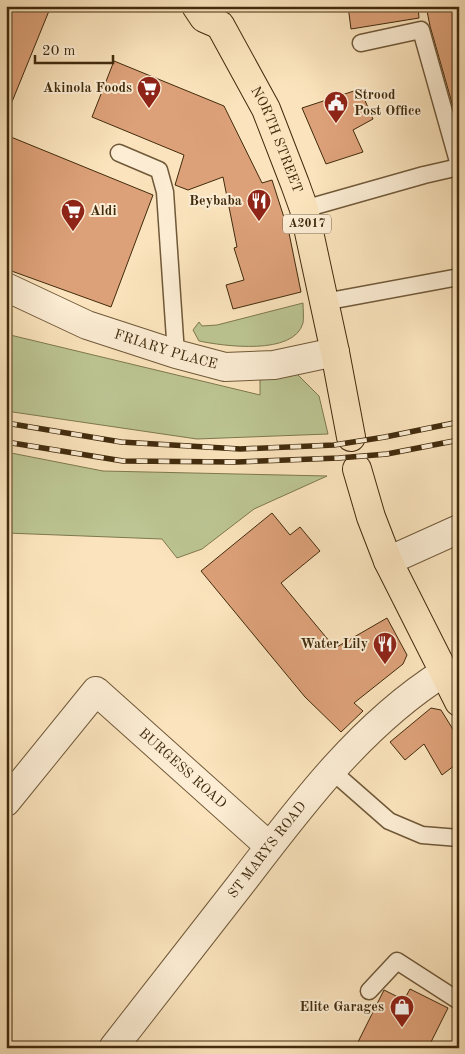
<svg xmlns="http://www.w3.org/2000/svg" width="465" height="1054" font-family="'Old Standard TT',serif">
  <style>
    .green { fill: #bcc593; stroke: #7e7850 }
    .building { fill: #dda179; stroke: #412b0d }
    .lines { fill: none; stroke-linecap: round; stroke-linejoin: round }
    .lane-casing { stroke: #705939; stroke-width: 19 }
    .street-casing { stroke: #705939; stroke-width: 30 }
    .primary-casing { stroke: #412b0d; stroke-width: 30 }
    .lane { stroke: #fcedd4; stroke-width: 16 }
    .street { stroke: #fcedd4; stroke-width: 28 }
    .primary { stroke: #fbe4bd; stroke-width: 28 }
    .rail-casing { stroke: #412b0d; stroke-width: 5.5 }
    .rail { stroke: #fcedd4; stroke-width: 4; stroke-dasharray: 11; stroke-linecap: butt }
    .labels { text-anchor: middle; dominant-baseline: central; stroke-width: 4; stroke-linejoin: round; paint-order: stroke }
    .shield { fill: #fcedd4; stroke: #796549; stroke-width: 1 }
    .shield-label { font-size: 12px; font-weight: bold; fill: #412b0d }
    .poi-label { font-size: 14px; font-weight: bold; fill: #412b0d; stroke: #fcedd4; text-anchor: end }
    .street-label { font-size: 14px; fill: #412b0d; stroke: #fcedd4 }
  </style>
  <rect width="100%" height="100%" fill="#fbe4bd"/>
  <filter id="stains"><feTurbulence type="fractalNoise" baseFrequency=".004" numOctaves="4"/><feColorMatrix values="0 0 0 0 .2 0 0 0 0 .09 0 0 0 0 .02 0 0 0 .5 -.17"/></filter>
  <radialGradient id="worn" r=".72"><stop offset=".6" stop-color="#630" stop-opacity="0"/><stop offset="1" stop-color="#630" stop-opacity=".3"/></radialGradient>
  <g class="green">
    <path d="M303 303C303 309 304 317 303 323 294 356 223 346 199 341L193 330 199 322 202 326 217 325Z"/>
    <path d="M6 334 260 395V380L296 373 319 396 328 434 197 439 6 411Z"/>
    <path d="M6 452 103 471 327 476 254 509 202 549 177 558 162 539 6 533Z"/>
  </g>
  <g class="building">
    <path d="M6 6H51L7 114H6Z"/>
    <path d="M348 6H418L419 18 351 29Z"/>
    <path d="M426 6H459V117H456L430 26Z"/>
    <path d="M114 61 224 106 262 183 272 180 289 233 301 292 233 309 226 285 244 280 234 248 237 247 223 177 188 190 175 185 184 155 92 117Z"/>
    <path d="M360 89 373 119 353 130 363 152 326 164 302 108Z"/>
    <path d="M6 135 153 195 111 307 6 269Z"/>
    <path d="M272 513 290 535 300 527 320 551 281 583 335 648 387 618 407 655 403 664 354 703 363 711 341 732 305 697 201 571Z"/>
    <path d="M431 708 441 710 459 739V762L442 775 424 744 405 760 390 742Z"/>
    <path d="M410 989 448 1008 428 1048H355L384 990 404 1000Z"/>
  </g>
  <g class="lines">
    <defs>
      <g id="lane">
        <path d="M361 43 421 30 459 165"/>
        <path d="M119 153 159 170 165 192 176 354"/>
        <path d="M304 209 424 175 459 167"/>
        <path d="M324 302 459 277"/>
        <path d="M332 771 389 821 422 835 459 838"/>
        <path d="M369 991 397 961 459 1001"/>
      </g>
      <g id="street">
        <path id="s1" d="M6 287 87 325 176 354 225 367 274 365 335 352"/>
        <path d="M388 561 459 529"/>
        <path id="s2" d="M6 802 96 691 269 846"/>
        <path id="s3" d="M113 1048C157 992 200 936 244 880 301 805 362 724 443 673"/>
      </g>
      <g id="primary">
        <path id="s4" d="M196 6 204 18 220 25 266 109 295 184 304 209 335 352 351 437"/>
        <path d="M357 469 371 517 388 561 459 702"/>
      </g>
    </defs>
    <use href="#lane" class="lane-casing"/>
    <use href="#street" class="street-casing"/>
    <use href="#primary" class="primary-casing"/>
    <use href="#lane" class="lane"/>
    <use href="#street" class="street"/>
    <use href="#primary" class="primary"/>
    <defs>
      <g id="rail">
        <path d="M6 423 121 442 240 449 334 445 385 437 459 422"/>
        <path d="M6 442 123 461 237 462 339 458 387 454 459 440"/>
      </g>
    </defs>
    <use href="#rail" class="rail-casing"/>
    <use href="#rail" class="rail"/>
  </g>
  <defs>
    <symbol id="supermarket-pin" viewBox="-11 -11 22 30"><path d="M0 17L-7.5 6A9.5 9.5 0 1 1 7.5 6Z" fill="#8f2418" stroke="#fcedd4"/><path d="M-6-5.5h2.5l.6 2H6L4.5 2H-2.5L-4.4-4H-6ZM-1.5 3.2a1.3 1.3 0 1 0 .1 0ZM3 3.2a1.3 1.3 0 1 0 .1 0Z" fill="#fff"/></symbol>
    <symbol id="civic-pin" viewBox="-11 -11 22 30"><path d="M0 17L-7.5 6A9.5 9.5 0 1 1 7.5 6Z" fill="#8f2418" stroke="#fcedd4"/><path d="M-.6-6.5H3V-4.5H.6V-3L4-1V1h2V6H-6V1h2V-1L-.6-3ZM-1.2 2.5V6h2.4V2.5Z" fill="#fff"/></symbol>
    <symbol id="restaurant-pin" viewBox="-11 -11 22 30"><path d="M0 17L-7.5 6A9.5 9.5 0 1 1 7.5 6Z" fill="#8f2418" stroke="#fcedd4"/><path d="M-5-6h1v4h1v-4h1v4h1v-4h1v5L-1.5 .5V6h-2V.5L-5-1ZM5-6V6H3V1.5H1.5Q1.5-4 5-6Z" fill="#fff"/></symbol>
    <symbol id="shop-pin" viewBox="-11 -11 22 30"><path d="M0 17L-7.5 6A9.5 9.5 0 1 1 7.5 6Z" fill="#8f2418" stroke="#fcedd4"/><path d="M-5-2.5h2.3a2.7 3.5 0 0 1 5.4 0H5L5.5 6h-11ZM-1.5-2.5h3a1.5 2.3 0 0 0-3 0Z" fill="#fff"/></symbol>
  </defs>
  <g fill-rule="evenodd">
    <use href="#supermarket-pin" x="135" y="74" width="28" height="38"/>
    <use href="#civic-pin" x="322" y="89" width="28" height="38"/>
    <use href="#restaurant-pin" x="245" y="187" width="28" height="38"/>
    <use href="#supermarket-pin" x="59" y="197" width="28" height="38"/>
    <use href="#restaurant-pin" x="371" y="630" width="28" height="38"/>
    <use href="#shop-pin" x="388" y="993" width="28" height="38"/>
  </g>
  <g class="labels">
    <rect class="shield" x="283" y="214.5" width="48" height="19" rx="4"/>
    <g class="shield-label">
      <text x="307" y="224">A2017</text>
    </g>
    <g class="poi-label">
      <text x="132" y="88">Akinola Foods</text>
      <text x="354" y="95" text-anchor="start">Strood<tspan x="354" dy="16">Post Office</tspan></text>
      <text x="242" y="201">Beybaba</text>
      <text x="90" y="211" text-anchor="start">Aldi</text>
      <text x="368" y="644">Water Lily</text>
      <text x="384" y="1007">Elite Garages</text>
    </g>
    <g class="street-label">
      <text stroke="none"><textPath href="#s4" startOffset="160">NORTH STREET</textPath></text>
      <text stroke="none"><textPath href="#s1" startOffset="172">FRIARY PLACE</textPath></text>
      <text stroke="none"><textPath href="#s2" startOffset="259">BURGESS ROAD</textPath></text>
      <text stroke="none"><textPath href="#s3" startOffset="251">ST MARYS ROAD</textPath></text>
    </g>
  </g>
  <rect width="465" height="1054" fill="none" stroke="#fbe4bd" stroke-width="25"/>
  <rect x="8" y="8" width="450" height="1039" fill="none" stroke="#412b0d" stroke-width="2.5"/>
  <rect x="12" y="12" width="440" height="1029" fill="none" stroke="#412b0d"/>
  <path d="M35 55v8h78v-8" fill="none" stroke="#412b0d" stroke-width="2.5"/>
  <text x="42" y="55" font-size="15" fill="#412b0d" stroke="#fcedd4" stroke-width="4" paint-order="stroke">20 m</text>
  <rect width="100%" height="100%" filter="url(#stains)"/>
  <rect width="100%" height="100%" fill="url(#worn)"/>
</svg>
